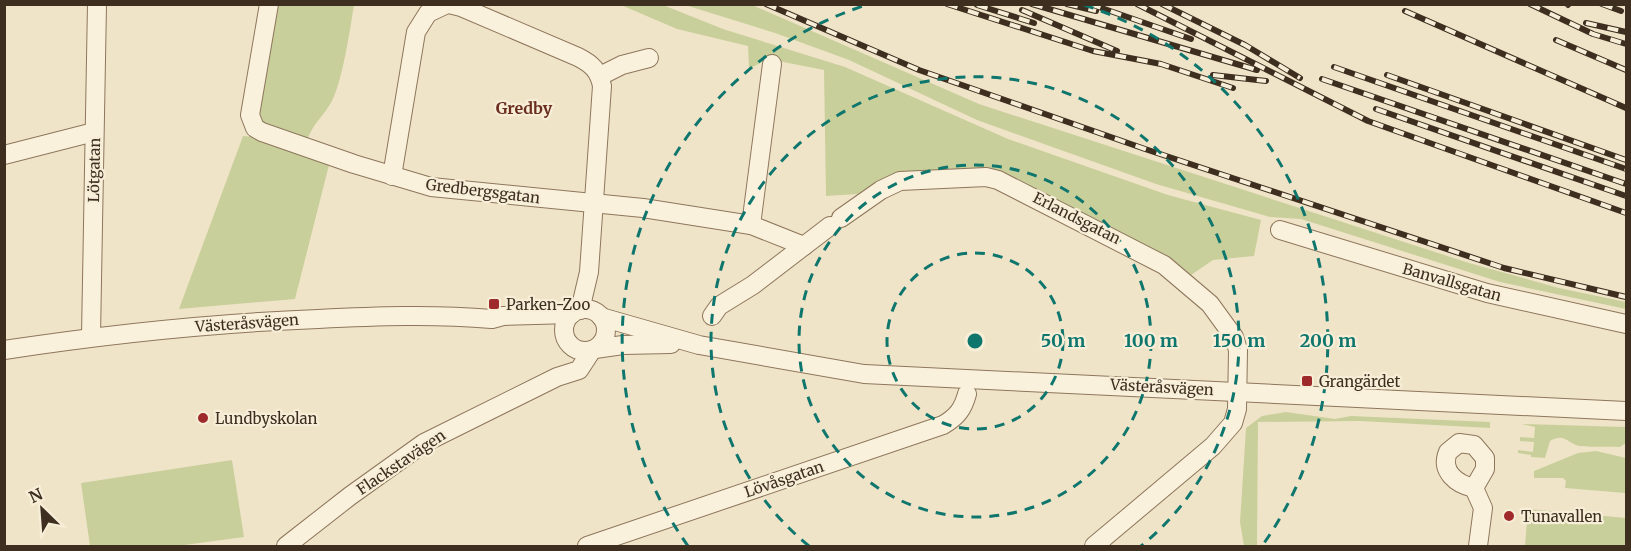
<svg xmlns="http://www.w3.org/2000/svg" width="1631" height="551" font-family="Merriweather,serif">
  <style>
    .green { fill: #c9cf9b }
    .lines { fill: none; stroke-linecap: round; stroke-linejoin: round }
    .minor-casing { stroke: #8d765c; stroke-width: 20 }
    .minor { stroke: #faf1dc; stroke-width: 18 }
    .rail-casing { stroke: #3d2e20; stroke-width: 6 }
    .rail { stroke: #f7eed8; stroke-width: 4; stroke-dasharray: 11; stroke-linecap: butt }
    .ring { fill: none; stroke: #0f766e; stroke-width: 3; stroke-dasharray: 10 8 }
    .poi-dot { fill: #9e2a2b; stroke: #f7eed8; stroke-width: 2 }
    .labels { text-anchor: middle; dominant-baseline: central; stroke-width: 4.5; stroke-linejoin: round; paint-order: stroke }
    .street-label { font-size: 15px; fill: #3d2e20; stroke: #f7eed8 }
    .poi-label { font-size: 15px; fill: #3d2e20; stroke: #f7eed8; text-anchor: start }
    .neighbourhood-label { font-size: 16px; font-weight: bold; fill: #6b2e1e; stroke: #f7eed8 }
    .centre { fill: #0f766e; stroke: #f7eed8; stroke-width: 3 }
    .ring-label { font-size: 18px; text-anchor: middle; font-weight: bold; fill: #0f766e; stroke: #f7eed8; stroke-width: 4.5; stroke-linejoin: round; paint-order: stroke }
  </style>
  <rect width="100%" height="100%" fill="#f0e4c8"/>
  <g class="green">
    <path d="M275 5H354C350 29 343 79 332 101 324 116 312 124 307 141L260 122 256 110Z"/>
    <path d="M621 5H663L723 29 845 67 1008 139 1168 195 1261 220 1254 256 1213 260 1191 275 1158 254 1000 174 888 179 858 194 826 196 824 70 768 59 749 69 748 46 677 29Z"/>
    <path d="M685 5H752L979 104 1469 263 1559 288 1626 302V309L1500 282 1301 219 1270 217 1156 184 977 120 849 60 775 33Z"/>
    <path d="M243 136 255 137 329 165 295 299 179 309Z"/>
    <path d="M1286 412 1335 419 1351 416 1490 422V428L1360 421 1258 422 1257 546H1244L1240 522 1246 428 1262 416Z"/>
    <path d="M1522 424 1626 427V443L1620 447C1611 446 1583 448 1576 445 1565 440 1563 434 1550 441L1545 458 1531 457V455L1518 453V450L1533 452 1534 442 1520 441V437L1534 438 1535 427Z"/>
    <path d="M1596 451 1626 458 1625 493 1565 488 1566 481 1563 478H1534V471L1578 453Z"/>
    <path d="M232 460 244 537 177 546H90L81 483Z"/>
    <path d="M1528 509 1626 518V546H1525Z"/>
  </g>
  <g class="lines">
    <defs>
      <g id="minor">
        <path d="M269 4 250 115 255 128 262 132 354 164 431 187 643 208 751 225 804 246"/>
        <path d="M449 4 461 7 578 57C592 64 599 71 602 86L589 272 580 310"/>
        <path d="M600 76 622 65 649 58"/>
        <path d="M4 155 94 132"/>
        <path d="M392 176 416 32 428 13 447 4"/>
        <path d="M841 218 881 190 900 181 986 177 998 180 1164 265 1210 304 1234 337 1238 350 1237 409 1233 423 1213 446 1094 546"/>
        <path d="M751 225 772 64"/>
        <path d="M1280 230 1487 293 1626 324"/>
        <circle cx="585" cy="330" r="21"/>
        <path d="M712 316 719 306 753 285 830 226"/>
        <path d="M601 317 699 345 864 374 1626 411"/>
        <path d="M91 336 97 4"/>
        <path d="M595 349 623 345 671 344"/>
        <path d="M4 350C109 334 213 323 318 319 376 316 434 314 492 319L503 316 572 314"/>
        <path d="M1459 443 1474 445 1485 458V469L1474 488C1456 484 1440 471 1448 452Z"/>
        <path d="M1474 488 1483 508 1478 546"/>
        <path d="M286 546 350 496 424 443 557 377 579 370 592 350"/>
        <path d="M587 546 943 425C957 417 963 409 967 394"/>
      </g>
    </defs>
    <use href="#minor" class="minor-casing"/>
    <use href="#minor" class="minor"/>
    <defs>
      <g id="rail">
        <path d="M766 4 919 70 1145 149 1504 268 1626 297"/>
        <path d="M947 4 1093 51 1161 64 1233 88"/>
        <path d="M1032 4 1257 70"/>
        <path d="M1067 4 1096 11"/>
        <path d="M1090 4 1191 39"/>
        <path d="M1137 4 1368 121 1626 213"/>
        <path d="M1162 4 1245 45 1300 78"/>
        <path d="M1530 4 1593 34 1626 44"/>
        <path d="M1567 4 1568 5"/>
        <path d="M1602 4 1621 11"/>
        <path d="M977 5 1034 23"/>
        <path d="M1022 10 1117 51"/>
        <path d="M1405 11 1626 108"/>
        <path d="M1586 23 1626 32"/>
        <path d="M1556 40 1626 70"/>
        <path d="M1334 67 1626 169"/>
        <path d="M1213 75 1266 81"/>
        <path d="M1387 75 1626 160"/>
        <path d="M1322 79 1626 184"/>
        <path d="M1376 109 1626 196"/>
      </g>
    </defs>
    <use href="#rail" class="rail-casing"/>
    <use href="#rail" class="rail"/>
  </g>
  <g class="ring">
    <circle cx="975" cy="341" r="88"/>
    <circle cx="975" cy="341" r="176"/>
    <path d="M809 546A264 264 0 1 1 1141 546"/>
    <path d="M688 546A353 353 0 0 1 866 5M1084 5A353 353 0 0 1 1262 546"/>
  </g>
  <g class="poi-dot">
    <rect x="488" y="298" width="12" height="12" rx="3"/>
    <rect x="1301" y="375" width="12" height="12" rx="3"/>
    <circle cx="203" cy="418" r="6"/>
    <circle cx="1509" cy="516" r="6"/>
  </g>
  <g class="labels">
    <g class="street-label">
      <text transform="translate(94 170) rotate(-89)">Lötgatan</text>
      <text transform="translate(483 191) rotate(7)">Gredbergsgatan</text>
      <text transform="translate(1077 218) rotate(27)">Erlandsgatan</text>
      <text transform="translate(1452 282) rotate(16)">Banvallsgatan</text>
      <text transform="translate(247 323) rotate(-4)">Västeråsvägen</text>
      <text transform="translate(1162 387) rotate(3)">Västeråsvägen</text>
      <text transform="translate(401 462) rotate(-34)">Flackstavägen</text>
      <text transform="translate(784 479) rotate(-19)">Lövåsgatan</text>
    </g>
    <g class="poi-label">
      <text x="506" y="304">Parken-Zoo</text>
      <text x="1319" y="381">Grangärdet</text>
      <text x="215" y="418">Lundbyskolan</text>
      <text x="1521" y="516">Tunavallen</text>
    </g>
    <g class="neighbourhood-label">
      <text x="524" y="108">Gredby</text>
    </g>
  </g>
  <circle cx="975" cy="341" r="9" class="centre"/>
  <g class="ring-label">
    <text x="1063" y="347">50 m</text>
    <text x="1151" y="347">100 m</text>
    <text x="1239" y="347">150 m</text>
    <text x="1328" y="347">200 m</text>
  </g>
  <rect width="1631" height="551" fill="none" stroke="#3d2e20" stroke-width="12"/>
  <g transform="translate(42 509) rotate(335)" stroke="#f7eed8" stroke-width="4.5" paint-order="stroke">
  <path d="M0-4.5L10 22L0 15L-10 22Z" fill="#3d2e20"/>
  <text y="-9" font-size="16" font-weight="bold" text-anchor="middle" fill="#3d2e20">N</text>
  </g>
</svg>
